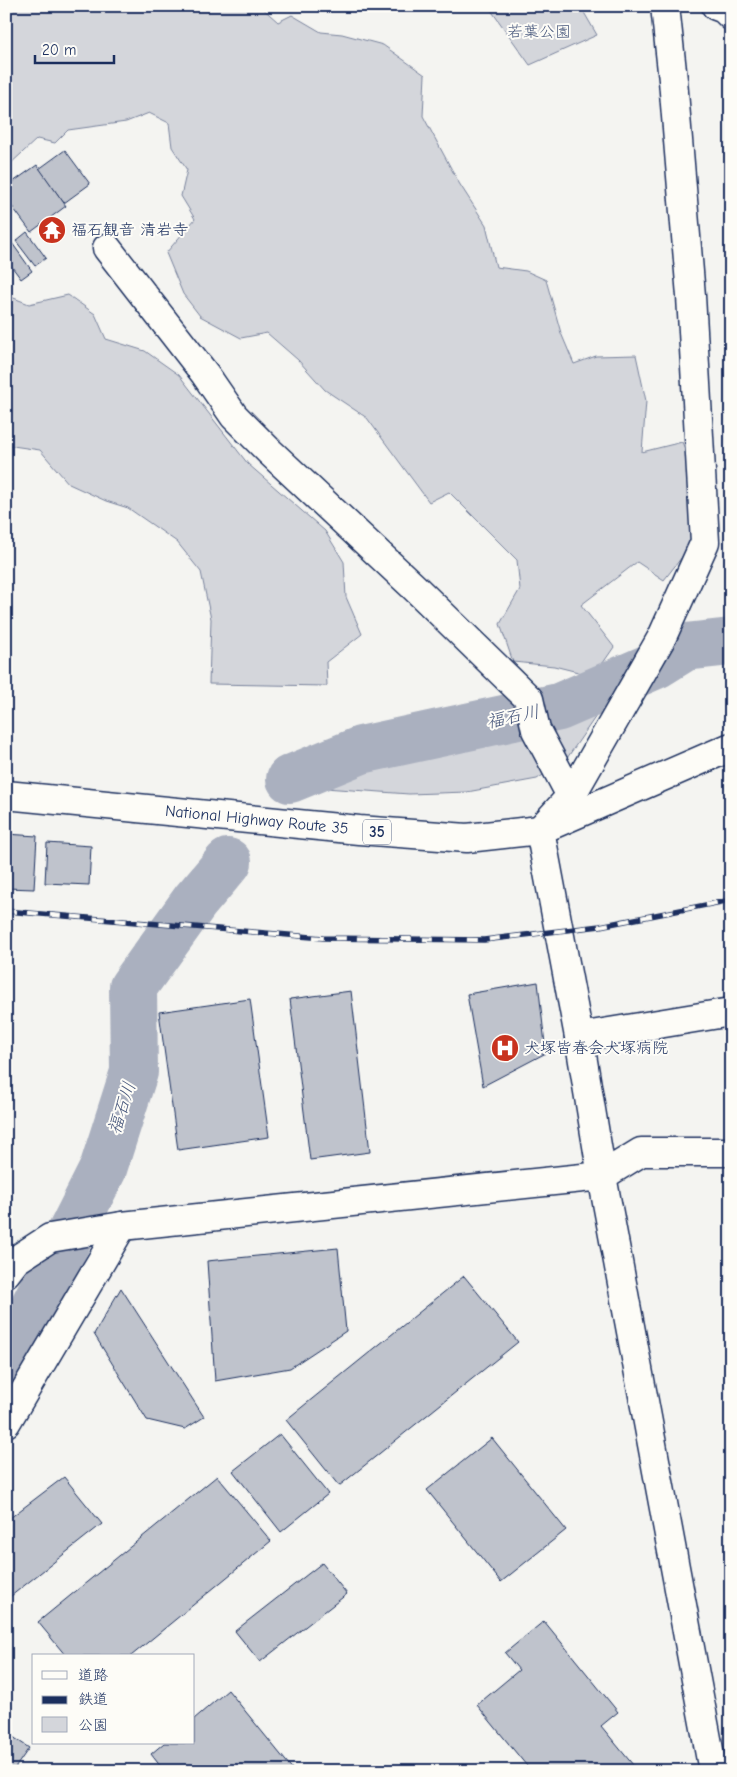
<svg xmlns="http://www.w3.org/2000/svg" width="737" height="1777" font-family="'Comic Neue','Klee One',sans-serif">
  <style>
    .green { fill: #d4d6db; stroke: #78829c }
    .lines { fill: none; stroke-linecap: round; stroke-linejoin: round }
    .river { stroke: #aab0bf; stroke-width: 48 }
    .building { fill: #bfc3cc; stroke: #1b2f5e }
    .street-casing { stroke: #1b2f5e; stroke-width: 31 }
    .secondary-casing { stroke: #1b2f5e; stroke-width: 31 }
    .highway-casing { stroke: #1b2f5e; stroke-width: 31 }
    .street { stroke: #fdfcf7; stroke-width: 28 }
    .secondary { stroke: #fdfcf7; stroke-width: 28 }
    .highway { stroke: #fdfcf7; stroke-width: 28 }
    .rail-casing { stroke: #1b2f5e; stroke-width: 5.5 }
    .rail { stroke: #fdfcf7; stroke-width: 4; stroke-dasharray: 11; stroke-linecap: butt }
    .labels { text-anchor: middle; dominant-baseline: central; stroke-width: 4; stroke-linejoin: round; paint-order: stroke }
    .shield { fill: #fdfcf7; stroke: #5f6c8c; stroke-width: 1 }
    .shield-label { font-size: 15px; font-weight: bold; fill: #1b2f5e }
    .park-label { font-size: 16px; fill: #49597d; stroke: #fdfcf7 }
    .poi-label { font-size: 16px; fill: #1b2f5e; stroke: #fdfcf7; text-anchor: start }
    .street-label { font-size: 16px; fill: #1b2f5e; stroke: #fdfcf7 }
    .water-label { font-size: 18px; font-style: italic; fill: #46567b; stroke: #fdfcf7 }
  </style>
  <rect width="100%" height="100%" fill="#f4f4f1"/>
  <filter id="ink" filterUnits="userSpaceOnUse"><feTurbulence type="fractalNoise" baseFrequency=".02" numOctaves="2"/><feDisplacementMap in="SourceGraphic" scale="10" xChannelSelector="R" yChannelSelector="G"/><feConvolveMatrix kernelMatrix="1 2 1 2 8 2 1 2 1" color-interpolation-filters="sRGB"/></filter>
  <g filter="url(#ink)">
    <g class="green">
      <path d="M6 6H260L278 22 292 15 321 32 342 34 383 45 425 75 423 116 459 183 486 225 496 267 526 271 546 280 561 333 574 364 596 356 636 355 646 401 642 452 682 442 693 469 696 539 664 580 637 562 581 605 614 647 594 676 554 666 513 662 500 624 520 589 517 560 449 492 429 502 367 418 325 390 298 360 267 333 241 338 200 316 183 294 166 253 195 219 181 196 187 170 172 147 169 123 149 113 126 122 68 130 55 143 37 139 8 166 6 170Z"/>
      <path d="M488 6H584L582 9 597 35 530 65Z"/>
      <path d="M6 295 29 304 68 295 95 314 106 339 145 351 179 375 248 464 325 531 344 562 346 597 362 634 326 662 327 686 209 684 211 619 201 572 177 542 128 508 106 501 69 484 40 450 6 445Z"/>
      <path d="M596 707V716L565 761 537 779 467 792 409 794 296 786 299 774Z"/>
    </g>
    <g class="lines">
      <g class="river">
        <path d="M290 779 361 750 559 707 656 665 685 647 731 642"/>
        <path d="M6 1362 103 1169 134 1072 133 987 195 901 228 862"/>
      </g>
    </g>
    <g class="building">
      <path d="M65 150 90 184 64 203 39 169Z"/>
      <path d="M37 165 66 206 31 232 6 198V187Z"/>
      <path d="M27 232 46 258 35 266 16 241Z"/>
      <path d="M12 243 32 271 21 279 6 259V248Z"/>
      <path d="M6 834 37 836 34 889 6 888Z"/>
      <path d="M47 843 91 846 89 885 45 883Z"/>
      <path d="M538 982 546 1053 483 1086 467 994Z"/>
      <path d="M351 991 370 1152 310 1160 290 999Z"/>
      <path d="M250 999 269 1137 178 1150 159 1012Z"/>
      <path d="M338 1248 346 1331 290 1368 215 1381 207 1261Z"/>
      <path d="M464 1276 518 1342 339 1486 286 1420Z"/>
      <path d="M121 1288 204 1417 185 1429 147 1420 94 1334Z"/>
      <path d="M280 1434 328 1494 281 1532 233 1471Z"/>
      <path d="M492 1438 566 1530 501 1582 427 1490Z"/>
      <path d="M217 1476 271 1541 131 1656H66L38 1622Z"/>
      <path d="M64 1477 102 1524 6 1600V1521Z"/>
      <path d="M322 1563 347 1594 260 1662 235 1631Z"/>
      <path d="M544 1621 618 1712 601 1726 638 1771H531L477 1705 519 1670 505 1653Z"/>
      <path d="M228 1690 294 1771H164L151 1754 164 1743H194V1719Z"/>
      <path d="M6 1732 29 1748 13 1771H6Z"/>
    </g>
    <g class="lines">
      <defs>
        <g id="street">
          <path d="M716 6 724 9 731 16"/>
          <path d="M107 248 205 374 234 416 270 452 415 588 529 699 536 730 571 796"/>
          <path d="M602 1176 641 1152H731"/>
        </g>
        <g id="secondary">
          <path d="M665 6 673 80 691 296 705 542 662 637 571 796 540 830 579 1037 602 1176 713 1771"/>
          <path d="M579 1037 731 1012"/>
          <path d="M6 1273 16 1260 50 1238 122 1226 602 1176"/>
          <path d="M6 1423 122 1226"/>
        </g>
        <g id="highway">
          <path id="s1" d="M6 795 359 830 467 838 540 830 731 747"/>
        </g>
      </defs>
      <use href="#street" class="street-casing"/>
      <use href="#secondary" class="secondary-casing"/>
      <use href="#highway" class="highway-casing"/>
      <use href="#street" class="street"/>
      <use href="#secondary" class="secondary"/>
      <use href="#highway" class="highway"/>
      <defs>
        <path id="rail" d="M6 911 323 938 484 940 600 926 731 900"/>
      </defs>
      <use href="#rail" class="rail-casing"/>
      <use href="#rail" class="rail"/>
    </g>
  </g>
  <defs>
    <symbol id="temple-disc" viewBox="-11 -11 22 22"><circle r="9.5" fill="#c8321e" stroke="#fdfcf7"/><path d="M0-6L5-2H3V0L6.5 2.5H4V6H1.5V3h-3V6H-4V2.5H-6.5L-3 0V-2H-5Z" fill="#fff"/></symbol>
    <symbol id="hospital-disc" viewBox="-11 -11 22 22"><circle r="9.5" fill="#c8321e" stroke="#fdfcf7"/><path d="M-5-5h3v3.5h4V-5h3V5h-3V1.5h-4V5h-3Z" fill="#fff"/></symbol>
  </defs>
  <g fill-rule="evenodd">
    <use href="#temple-disc" x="36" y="214" width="32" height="32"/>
    <use href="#hospital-disc" x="489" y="1032" width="32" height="32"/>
  </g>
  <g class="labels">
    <rect class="shield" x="363" y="819.5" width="28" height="25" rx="4"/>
    <g class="shield-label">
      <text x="377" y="832">35</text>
    </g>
    <g class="park-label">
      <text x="539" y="32">若葉公園</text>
    </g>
    <g class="poi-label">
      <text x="71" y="230">福石観音 清岩寺</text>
      <text x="524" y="1048">犬塚皆春会犬塚病院</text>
    </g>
    <g class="street-label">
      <text stroke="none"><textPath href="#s1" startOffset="252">National Highway Route 35</textPath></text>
    </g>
    <g class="water-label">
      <text transform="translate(513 717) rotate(-12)">福石川</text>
      <text transform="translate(122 1108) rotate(-72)">福石川</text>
    </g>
  </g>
  <rect width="737" height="1777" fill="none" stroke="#fdfcf7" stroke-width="25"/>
  <rect x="12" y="12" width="712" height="1752" fill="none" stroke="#1b2f5e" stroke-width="2" filter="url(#ink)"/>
  <rect x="32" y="1654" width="162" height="90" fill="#fdfcf7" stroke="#a3aaba"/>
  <rect x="42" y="1671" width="25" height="8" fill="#fdfcf7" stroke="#a3aaba"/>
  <text x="78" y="1680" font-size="15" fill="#1b2f5e">道路</text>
  <rect x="42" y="1696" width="25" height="8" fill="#1b2f5e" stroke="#a3aaba"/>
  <text x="78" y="1704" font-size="15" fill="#1b2f5e">鉄道</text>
  <rect x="42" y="1717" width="25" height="15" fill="#d4d6db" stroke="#a3aaba"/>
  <text x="78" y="1730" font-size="15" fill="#1b2f5e">公園</text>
  <path d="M35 55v8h79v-8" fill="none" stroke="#1b2f5e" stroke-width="2.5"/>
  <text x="42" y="55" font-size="15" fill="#1b2f5e" stroke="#fdfcf7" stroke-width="4" paint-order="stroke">20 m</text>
</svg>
